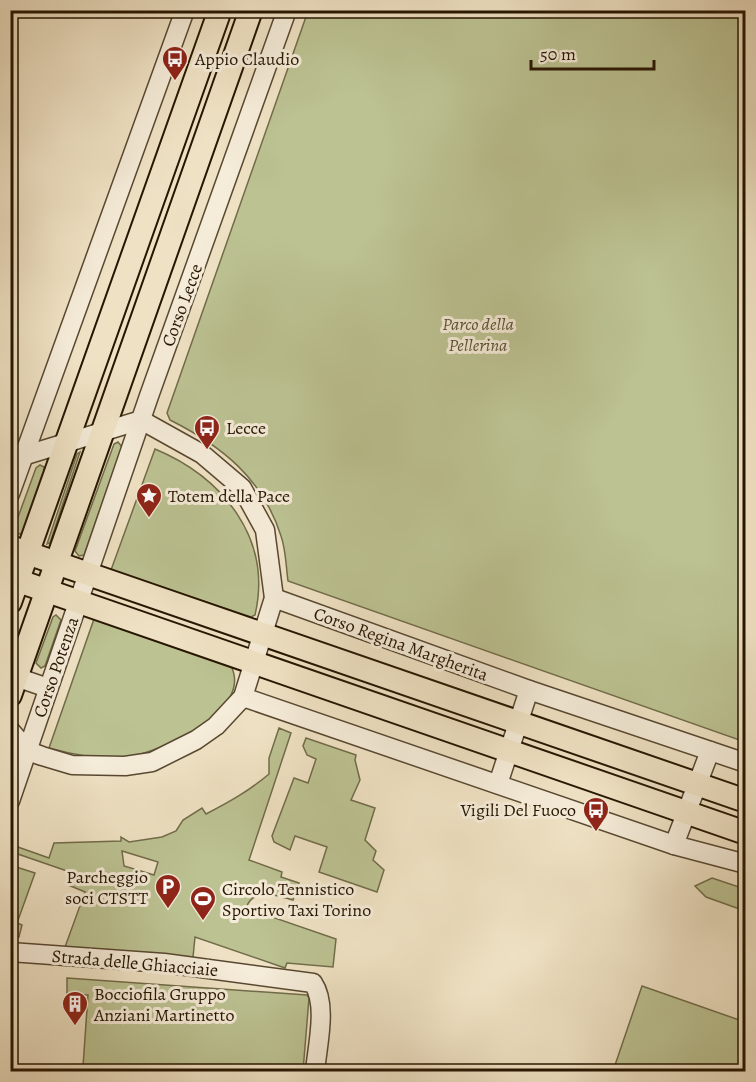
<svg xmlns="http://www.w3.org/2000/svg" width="756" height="1082" font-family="Alegreya,serif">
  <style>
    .green { fill: #bcc292; stroke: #716c49; stroke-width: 1.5; fill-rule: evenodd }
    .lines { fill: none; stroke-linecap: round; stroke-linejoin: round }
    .minor-casing { stroke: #584831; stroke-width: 21 }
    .major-casing { stroke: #261500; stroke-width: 26 }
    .minor { stroke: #f5ecd9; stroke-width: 18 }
    .major { stroke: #efe2c4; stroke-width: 22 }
    .labels { text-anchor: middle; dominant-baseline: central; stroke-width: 6; stroke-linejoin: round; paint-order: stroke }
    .poi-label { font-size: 18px; fill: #261500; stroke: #f5ecd9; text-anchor: start }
    .street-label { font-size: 18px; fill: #261500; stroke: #f5ecd9 }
    .park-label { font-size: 18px; font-style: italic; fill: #5a5233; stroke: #f5ecd9 }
  </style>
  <rect width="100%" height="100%" fill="#efe2c4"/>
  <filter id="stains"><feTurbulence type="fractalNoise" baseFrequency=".00333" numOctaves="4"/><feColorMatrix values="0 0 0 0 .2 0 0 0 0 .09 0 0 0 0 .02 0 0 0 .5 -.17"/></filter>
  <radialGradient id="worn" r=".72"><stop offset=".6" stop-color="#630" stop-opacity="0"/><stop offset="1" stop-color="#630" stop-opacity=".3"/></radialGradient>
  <g class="green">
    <path d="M308 11H745V742L288 581C286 567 286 550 281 536 263 479 222 446 170 420L167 413Z"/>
    <path d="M118 442 122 447 84 555 79 556 75 551 114 444Z"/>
    <path d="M155 449C222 477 273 538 255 615L251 617 111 570Z"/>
    <path d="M80 452 50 543 47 544 77 454Z"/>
    <path d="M40 465 44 467V471L23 533 19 534 15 533 14 528 36 468Z"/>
    <path d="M56 615 61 620 45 666 41 668 36 663 53 617Z"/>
    <path d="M94 619 231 666C254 711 160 753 126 757 99 760 74 755 49 748Z"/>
    <path d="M279 728 291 733 249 860 282 872 281 877 299 883 293 900C278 896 254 886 246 908L336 939 333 967 287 963 285 968 195 937 193 957 65 947 85 892 66 884 70 872 12 852 15 846 49 858 54 843 121 841V837L129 842 162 837 176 831 183 820 202 808 206 814C229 802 249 791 269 774V758ZM122 851 158 862 154 875 124 866Z"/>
    <path d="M306 738 356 755 355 760 360 780 351 800 375 808 365 840 376 851 373 860 384 870 377 892 319 872 327 847 295 836 290 850 274 842 272 836 294 778 308 783 316 759 307 755 303 746Z"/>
    <path d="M10 865 35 873 17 923 22 925 19 937 11 936Z"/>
    <path d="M712 878 745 889V911L706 897 695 886Z"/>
    <path d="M67 978 307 995 309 998 303 1071 148 1072 83 1066 88 995 67 994Z"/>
    <path d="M642 986 745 1022V1071H613Z"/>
  </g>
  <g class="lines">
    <defs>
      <g id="minor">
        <path d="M10 457 23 456 141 420 202 454 242 488 265 530 274 598 243 697 216 726 196 740 152 762 125 766 72 765 42 756 28 751 10 730"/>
        <path d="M10 494 185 10"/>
        <path d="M274 598 529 690 746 763"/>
        <path d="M10 675 48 688"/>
        <path d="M243 697 674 845 746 864"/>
        <path d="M498 784 529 690"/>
        <path d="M10 801 149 396 287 10"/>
        <path d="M674 845 710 751"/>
        <path d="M10 952 164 963 313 983C328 1005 317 1046 315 1072"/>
      </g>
      <g id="major">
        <path d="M10 547 746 801"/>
        <path d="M10 578 746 833"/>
        <path d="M10 602 220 10"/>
        <path d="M10 695 251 10"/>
      </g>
    </defs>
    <use href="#minor" class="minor-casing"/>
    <use href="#major" class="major-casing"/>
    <use href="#minor" class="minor"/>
    <use href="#major" class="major"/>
  </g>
  <defs>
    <symbol id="bus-pin" viewBox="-11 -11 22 30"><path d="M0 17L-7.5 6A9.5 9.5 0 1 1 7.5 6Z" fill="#8f2418" stroke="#f5ecd9"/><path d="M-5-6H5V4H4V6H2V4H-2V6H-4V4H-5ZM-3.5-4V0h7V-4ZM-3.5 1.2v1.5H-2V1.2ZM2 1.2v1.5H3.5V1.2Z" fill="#fff"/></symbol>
    <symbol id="sight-pin" viewBox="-11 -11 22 30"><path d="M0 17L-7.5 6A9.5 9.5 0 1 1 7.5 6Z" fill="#8f2418" stroke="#f5ecd9"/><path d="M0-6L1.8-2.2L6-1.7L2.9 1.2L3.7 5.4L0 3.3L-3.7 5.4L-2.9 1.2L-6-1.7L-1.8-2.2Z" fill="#fff"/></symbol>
    <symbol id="parking-pin" viewBox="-11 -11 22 30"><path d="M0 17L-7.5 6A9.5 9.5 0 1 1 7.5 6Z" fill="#8f2418" stroke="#f5ecd9"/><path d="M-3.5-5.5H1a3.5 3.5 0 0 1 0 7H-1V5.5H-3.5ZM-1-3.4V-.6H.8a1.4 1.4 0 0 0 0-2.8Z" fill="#fff"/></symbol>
    <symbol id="stadium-pin" viewBox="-11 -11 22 30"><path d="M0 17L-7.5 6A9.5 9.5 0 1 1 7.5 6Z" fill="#8f2418" stroke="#f5ecd9"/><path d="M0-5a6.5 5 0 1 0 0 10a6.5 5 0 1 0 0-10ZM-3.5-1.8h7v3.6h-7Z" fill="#fff"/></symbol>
    <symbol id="building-pin" viewBox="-11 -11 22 30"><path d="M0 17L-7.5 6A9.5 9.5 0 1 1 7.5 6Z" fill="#8f2418" stroke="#f5ecd9"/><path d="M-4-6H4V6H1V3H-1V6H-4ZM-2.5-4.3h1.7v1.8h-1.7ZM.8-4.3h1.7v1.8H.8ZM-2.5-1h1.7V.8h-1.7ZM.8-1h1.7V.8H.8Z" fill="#fff"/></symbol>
  </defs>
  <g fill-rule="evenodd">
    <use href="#bus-pin" x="160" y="44" width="30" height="40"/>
    <use href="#bus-pin" x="192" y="413" width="30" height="40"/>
    <use href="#sight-pin" x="134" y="481" width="30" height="40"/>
    <use href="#bus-pin" x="581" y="795" width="30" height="40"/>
    <use href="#parking-pin" x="153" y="872" width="30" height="40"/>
    <use href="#stadium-pin" x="188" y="884" width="30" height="40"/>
    <use href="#building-pin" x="60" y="989" width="30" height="40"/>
  </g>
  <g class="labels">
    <g class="poi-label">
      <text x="195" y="59">Appio Claudio</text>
      <text x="226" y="428">Lecce</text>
      <text x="168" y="496">Totem della Pace</text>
      <text x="576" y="810" text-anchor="end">Vigili Del Fuoco</text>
      <text x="148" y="877" text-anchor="end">Parcheggio<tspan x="148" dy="21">soci CTSTT</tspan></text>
      <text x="222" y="889">Circolo Tennistico<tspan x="222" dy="21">Sportivo Taxi Torino</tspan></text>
      <text x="94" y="994">Bocciofila Gruppo<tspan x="94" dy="21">Anziani Martinetto</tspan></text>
    </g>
    <g class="street-label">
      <text transform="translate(182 305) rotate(-70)">Corso Lecce</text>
      <text transform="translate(401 644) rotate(20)">Corso Regina Margherita</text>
      <text transform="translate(56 667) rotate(-71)">Corso Potenza</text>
      <text transform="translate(135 963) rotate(5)">Strada delle Ghiacciaie</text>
    </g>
    <g class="park-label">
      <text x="478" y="324">Parco della<tspan x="478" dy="21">Pellerina</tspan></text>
    </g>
  </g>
  <rect width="756" height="1082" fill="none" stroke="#efe2c4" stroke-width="36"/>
  <rect x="12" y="12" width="732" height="1058" fill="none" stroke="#261500" stroke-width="3"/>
  <rect x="18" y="18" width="720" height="1046" fill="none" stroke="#261500" stroke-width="1.5"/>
  <path d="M531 60v9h123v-9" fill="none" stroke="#261500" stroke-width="3"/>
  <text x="540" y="60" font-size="18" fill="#261500" stroke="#f5ecd9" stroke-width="4.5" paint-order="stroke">50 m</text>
  <rect width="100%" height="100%" filter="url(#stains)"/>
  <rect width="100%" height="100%" fill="url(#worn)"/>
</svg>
